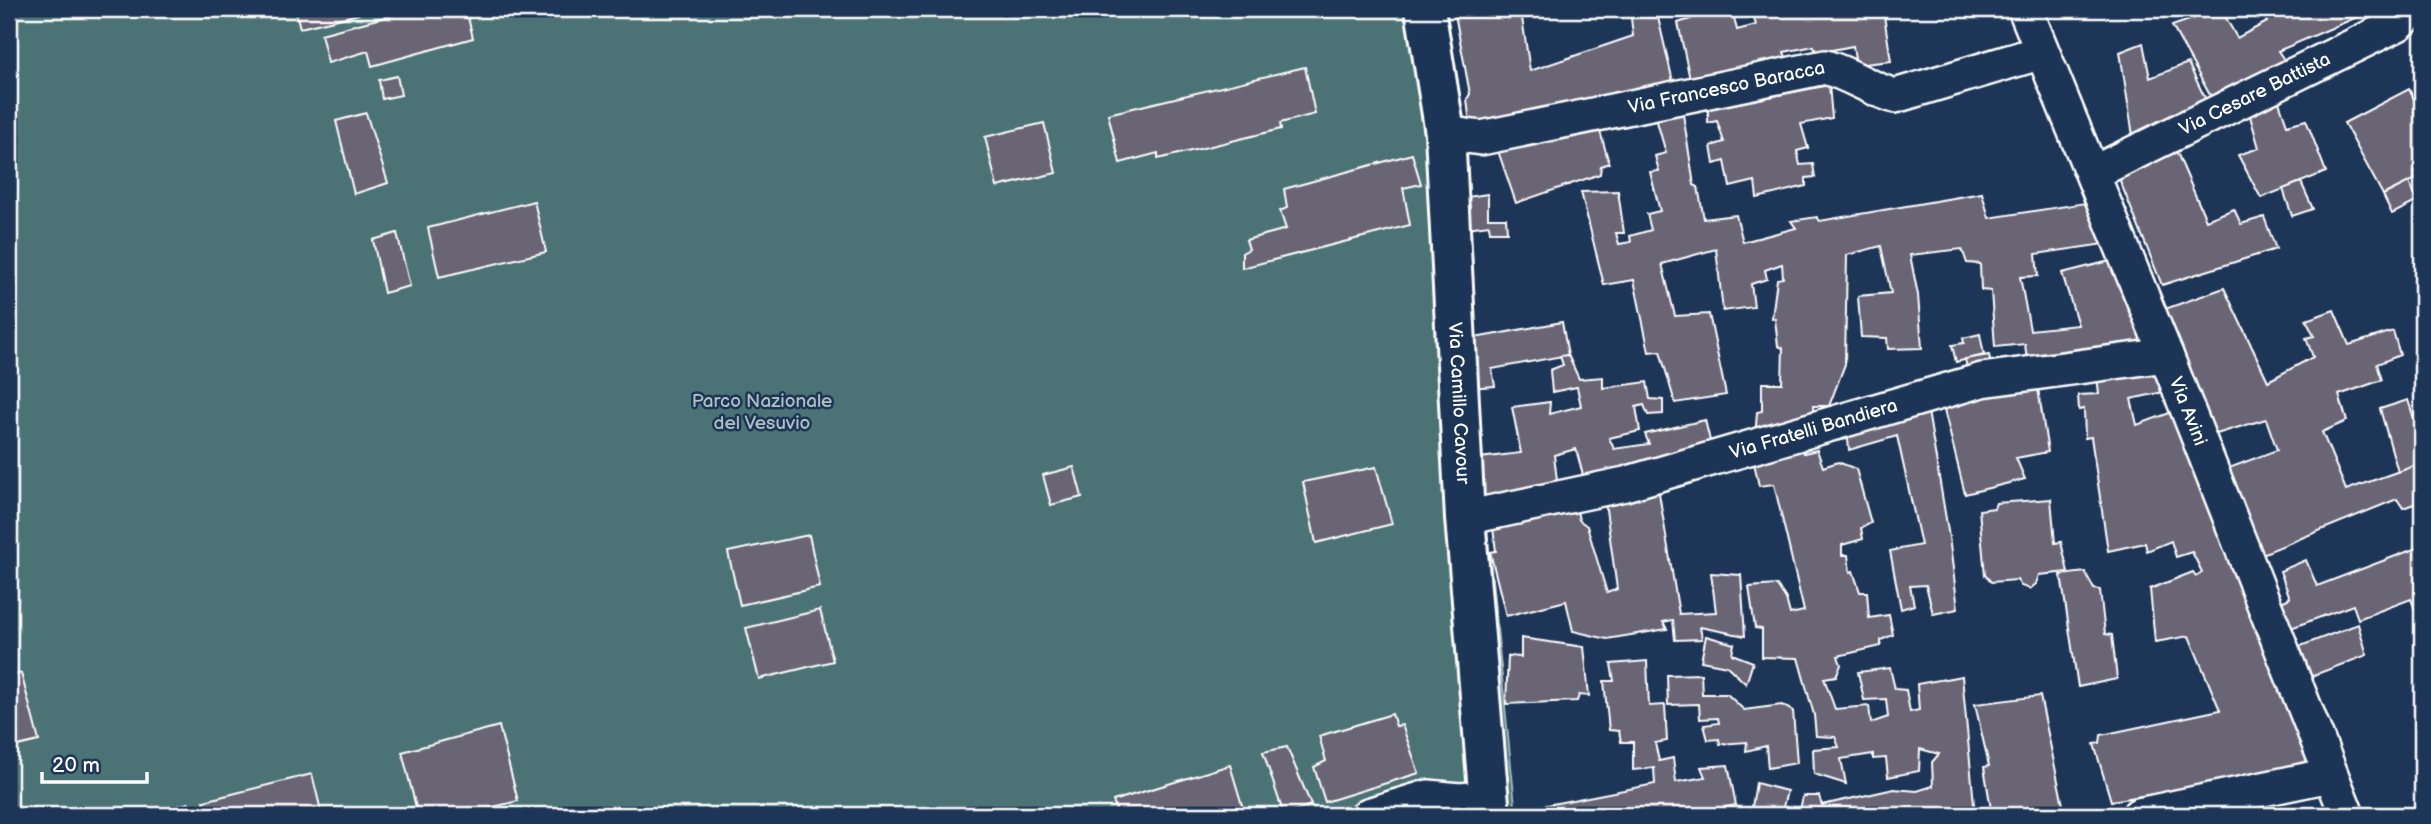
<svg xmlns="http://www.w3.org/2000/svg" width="2431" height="824" font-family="'Balsamiq Sans',sans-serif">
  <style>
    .green { fill: #4b7275; stroke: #a5b8ba; stroke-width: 2 }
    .building { fill: #6a6575; stroke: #fff; stroke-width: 2 }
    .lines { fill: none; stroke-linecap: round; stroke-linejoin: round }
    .minor-casing { stroke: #fff; stroke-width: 38 }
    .tertiary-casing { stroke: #fff; stroke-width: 44 }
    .minor { stroke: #1d3557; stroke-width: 33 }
    .tertiary { stroke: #1d3557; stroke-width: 38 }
    .labels { text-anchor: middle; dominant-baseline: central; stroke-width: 5; stroke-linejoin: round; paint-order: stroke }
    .street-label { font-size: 19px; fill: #fff; stroke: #1d3557 }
    .park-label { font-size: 19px; fill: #aec0c1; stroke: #1d3557 }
  </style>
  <rect width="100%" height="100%" fill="#1d3557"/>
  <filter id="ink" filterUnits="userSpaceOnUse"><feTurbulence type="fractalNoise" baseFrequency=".0143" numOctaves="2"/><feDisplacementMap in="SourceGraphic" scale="14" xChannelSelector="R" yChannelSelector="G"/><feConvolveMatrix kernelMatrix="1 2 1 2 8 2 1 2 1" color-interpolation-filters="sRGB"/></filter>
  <g filter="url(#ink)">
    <path class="green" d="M9 9H1434L1516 815H9Z"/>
    <g class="building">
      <path d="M295 9H358L359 14 300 28Z"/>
      <path d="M415 9H466L473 38 372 66 368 51 328 63 321 34Z"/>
      <path d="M1454 9H1578L1522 18 1530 71 1633 36 1630 9H1656L1674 86 1471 133 1467 99 1470 94Z"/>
      <path d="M1711 9H1732L1737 30 1756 25 1751 9H1883L1891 61 1856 65 1853 46 1816 53 1814 46 1784 52 1789 65 1691 84 1678 23 1712 12Z"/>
      <path d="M2221 9 2237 38 2267 22 2260 9 2371 11 2278 51 2285 61 2211 97 2172 26Z"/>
      <path d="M2143 43 2150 78 2188 63 2206 100 2133 136 2120 52Z"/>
      <path d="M1305 67 1315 114 1280 123 1281 129 1158 159V153L1120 163 1108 114Z"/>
      <path d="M397 76 401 95 382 99 379 80Z"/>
      <path d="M1829 85 1832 118 1801 124 1808 148 1797 151 1800 165 1813 164 1815 177 1806 178V186L1757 198 1755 181 1730 187 1725 161 1714 164 1711 146 1724 142 1717 121 1708 123V109Z"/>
      <path d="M2409 89 2419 109 2414 112 2422 128V168L2414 172 2416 179 2383 195 2344 123Z"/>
      <path d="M2277 96 2287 125 2306 120 2326 172 2261 198 2238 155 2259 148 2248 109Z"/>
      <path d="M1652 104 1683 114 1694 185 1698 187 1704 219 1736 215 1743 242 1796 228 1791 221 1817 217 1820 221 1982 193 1989 218 2092 202 2111 243 2036 254 2038 276 2020 277 2030 330 2078 325 2062 273 2110 261 2125 300 2133 299 2152 345 2027 362 2025 344 1995 347 1991 291 1981 290 1980 264 1967 263 1962 249 1910 255 1918 295 1922 348 1888 349 1887 338 1861 337 1858 296 1891 293 1881 246 1847 255 1845 364 1829 406H1813L1814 422 1755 438 1757 412 1762 411V383H1782L1783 348 1778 346 1775 319 1772 318 1777 279 1783 278 1782 264 1765 270 1767 279 1751 284 1754 307 1723 311 1716 249 1662 264 1675 316 1709 314 1726 395 1675 403 1660 351 1649 352 1634 280 1604 285 1581 192 1618 191 1624 233H1616L1619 244 1631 242 1630 236 1651 230 1647 214 1660 211 1650 172 1659 171 1655 156 1666 153Z"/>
      <path d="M366 113 388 183 354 194 336 121Z"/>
      <path d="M1044 123 1056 173 997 187 985 137Z"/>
      <path d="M1598 124 1609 163 1601 166 1600 174 1516 203 1497 148Z"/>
      <path d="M2172 141 2206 220 2234 209 2241 224 2264 217 2276 249 2162 285 2116 171Z"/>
      <path d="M1412 154 1421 184 1403 188 1410 225 1242 268V253L1249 249 1246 240 1286 229 1280 211 1287 208 1284 189Z"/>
      <path d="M2301 182 2313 209 2292 216 2283 189Z"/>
      <path d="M2409 182 2418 201 2392 214 2383 195Z"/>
      <path d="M1488 194V218H1506L1507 232H1490L1489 225 1466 228 1467 197Z"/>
      <path d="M534 201 546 252 439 277 428 228Z"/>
      <path d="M397 233 410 286 384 293 373 240Z"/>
      <path d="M2224 288 2268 381 2313 357 2306 338 2314 336 2306 320 2334 310 2349 345 2393 331 2400 355 2377 364 2382 380 2339 395 2347 421 2322 432 2346 490 2422 463V501L2403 508 2397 499 2260 555 2229 468 2277 450 2266 419 2213 435 2165 309Z"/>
      <path d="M1562 322 1568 355 1492 369 1495 386 1470 388 1469 339Z"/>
      <path d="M1980 334 1984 355 1956 362 1952 345 1964 343 1963 338Z"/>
      <path d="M1568 355 1579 379 1603 377V388L1647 382 1650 399 1663 400V414L1648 415 1644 405 1636 407 1640 431 1609 438 1614 449 1649 444 1645 434 1705 420 1712 449 1584 479 1576 449 1554 455 1558 489 1483 503 1480 458 1521 453 1512 407 1550 402 1549 414 1581 406 1577 387 1552 392 1550 370 1563 365 1560 356Z"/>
      <path d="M1989 355 1993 372 1969 376 1965 359Z"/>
      <path d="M2157 367 2168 391 2131 399 2137 425 2175 411 2317 767 2111 801 2094 744 2100 743 2101 735 2220 710 2189 636 2155 642 2150 589 2193 572 2196 576 2202 572 2192 552 2176 557 2171 541 2147 551 2145 543 2108 551 2091 437 2085 438 2084 409 2079 410 2078 395 2099 394 2097 376Z"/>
      <path d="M2037 382 2048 452 2016 458 2025 479 1965 494 1940 393Z"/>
      <path d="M2408 400 2422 443V463L2398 472 2380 409Z"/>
      <path d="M1927 405 1949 537 1958 609 1933 614 1926 585 1910 586 1914 605 1901 609 1890 551 1921 545 1897 436 1849 450 1848 439 1834 441 1833 431Z"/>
      <path d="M1800 444 1804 453 1817 450 1823 467 1838 462 1856 469 1871 523 1861 528 1863 539 1842 545V555H1848L1850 572 1853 571 1860 592H1867L1869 618 1889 615 1893 635 1881 640V646L1838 656 1841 665 1836 676 1824 678 1835 709 1869 706 1871 723 1888 717 1886 699 1864 700 1858 672 1890 668 1895 689 1906 690 1910 712 1919 710 1917 684 1962 676 1975 815H1799L1803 796H1819L1822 805 1894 789 1917 791 1933 786 1932 762 1939 754 1920 749 1919 771 1888 777 1886 758 1873 759V754L1841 759 1846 784 1814 774 1813 749 1839 747 1835 737 1816 736 1814 715 1798 658 1762 657V629L1755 628 1749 587 1777 585 1786 599 1790 614 1804 611 1774 484 1759 486 1753 458Z"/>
      <path d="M1074 467 1082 497 1051 505 1043 475Z"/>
      <path d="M1376 467 1392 524 1316 543 1303 482Z"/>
      <path d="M1658 487 1679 614 1716 612 1711 573 1741 575 1745 636 1700 627 1702 639 1675 640 1673 620 1663 622 1667 629 1607 639 1573 631 1566 601 1506 616 1490 552 1496 551 1493 528 1577 511 1579 520 1587 526 1607 593 1617 589 1604 495Z"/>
      <path d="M2051 499 2055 543 2061 542 2068 572 2039 575 2036 584 2030 589 2021 586 2017 580 1991 582 1985 575 1979 510 1994 508 1996 503Z"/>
      <path d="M809 535 820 587 740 605 728 552Z"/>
      <path d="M2422 546V613L2417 615 2411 599 2358 619 2353 605 2291 628 2281 602 2290 598 2280 571 2306 560 2317 586Z"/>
      <path d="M2085 572 2094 589 2100 590 2105 634 2112 635 2117 679 2078 687 2061 575Z"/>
      <path d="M820 610 833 661 759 679 746 628Z"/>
      <path d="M2358 624 2367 655 2309 677 2298 647Z"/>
      <path d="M1706 636 1734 644 1732 654 1753 662 1746 684 1727 666 1701 661Z"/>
      <path d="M1521 638 1584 647 1589 696 1579 695 1577 701 1506 704 1508 656 1521 657Z"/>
      <path d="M1647 661 1649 706 1665 705 1667 741 1655 743 1659 761 1673 758 1676 782 1705 777 1701 767 1728 765 1736 805 1711 810 1712 815H1527L1526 809 1655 784 1654 768 1633 770V742H1621L1619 731 1609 730 1604 681H1614L1611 664Z"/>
      <path d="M21 673 39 741 9 748V676Z"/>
      <path d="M1701 674 1702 694H1727L1744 710 1782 705 1793 711 1797 763 1768 768 1766 746 1746 751 1747 742 1720 744 1719 739 1708 740 1704 725 1719 723 1718 718 1700 719 1699 704 1668 705 1667 675Z"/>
      <path d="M2040 696 2063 805 1992 815 1984 767 1989 766 1975 704Z"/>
      <path d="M1392 714 1396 726 1402 725 1419 773 1325 802 1314 767 1326 761 1319 736Z"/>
      <path d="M499 726 518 801 461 815H418L402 752Z"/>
      <path d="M1287 747 1311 805 1284 815 1263 752Z"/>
      <path d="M1230 765 1245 815H1118L1113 801Z"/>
      <path d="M312 774 322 815H207L204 801Z"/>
      <path d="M1756 783 1787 791 1781 815H1744V812L1751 813Z"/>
      <path d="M189 803 193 815H140Z"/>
    </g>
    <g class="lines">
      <defs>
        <g id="minor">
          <path id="s1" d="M2025 9 2166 355 2347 815"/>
          <path id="s2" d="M1445 133 1481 138 1825 67C1850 74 1870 89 1895 96L2042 52"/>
          <path id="s3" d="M2093 173 2398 24 2415 9"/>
          <path id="s4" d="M1465 518 1625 484 1982 380 2166 355"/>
          <path d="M1368 815 1428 797 1459 800 1489 798"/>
          <path d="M2139 815 2330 775"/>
        </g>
        <g id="tertiary">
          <path id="s5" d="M1425 9 1445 133 1465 518 1490 815"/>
        </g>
      </defs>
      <use href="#minor" class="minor-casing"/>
      <use href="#tertiary" class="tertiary-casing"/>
      <use href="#minor" class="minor"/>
      <use href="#tertiary" class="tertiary"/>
    </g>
  </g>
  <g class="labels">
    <g class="street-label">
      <text stroke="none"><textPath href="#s2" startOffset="287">Via Francesco Baracca</textPath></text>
      <text stroke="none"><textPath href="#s3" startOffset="180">Via Cesare Battista</textPath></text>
      <text stroke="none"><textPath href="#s5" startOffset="396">Via Camillo Cavour</textPath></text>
      <text stroke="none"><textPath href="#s1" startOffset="434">Via Avini</textPath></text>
      <text stroke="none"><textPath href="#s4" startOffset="360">Via Fratelli Bandiera</textPath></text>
    </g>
    <g class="park-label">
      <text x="762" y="401">Parco Nazionale<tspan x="762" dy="22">del Vesuvio</tspan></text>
    </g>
  </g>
  <rect width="2431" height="824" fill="none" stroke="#1d3557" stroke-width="35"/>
  <rect x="18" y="18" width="2396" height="789" fill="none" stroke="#fff" stroke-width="2.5" filter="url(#ink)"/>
  <path d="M42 772v10h105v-10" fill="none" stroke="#ffffff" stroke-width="3.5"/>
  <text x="52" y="772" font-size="21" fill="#ffffff" stroke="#1d3557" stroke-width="5" paint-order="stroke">20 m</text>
</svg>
